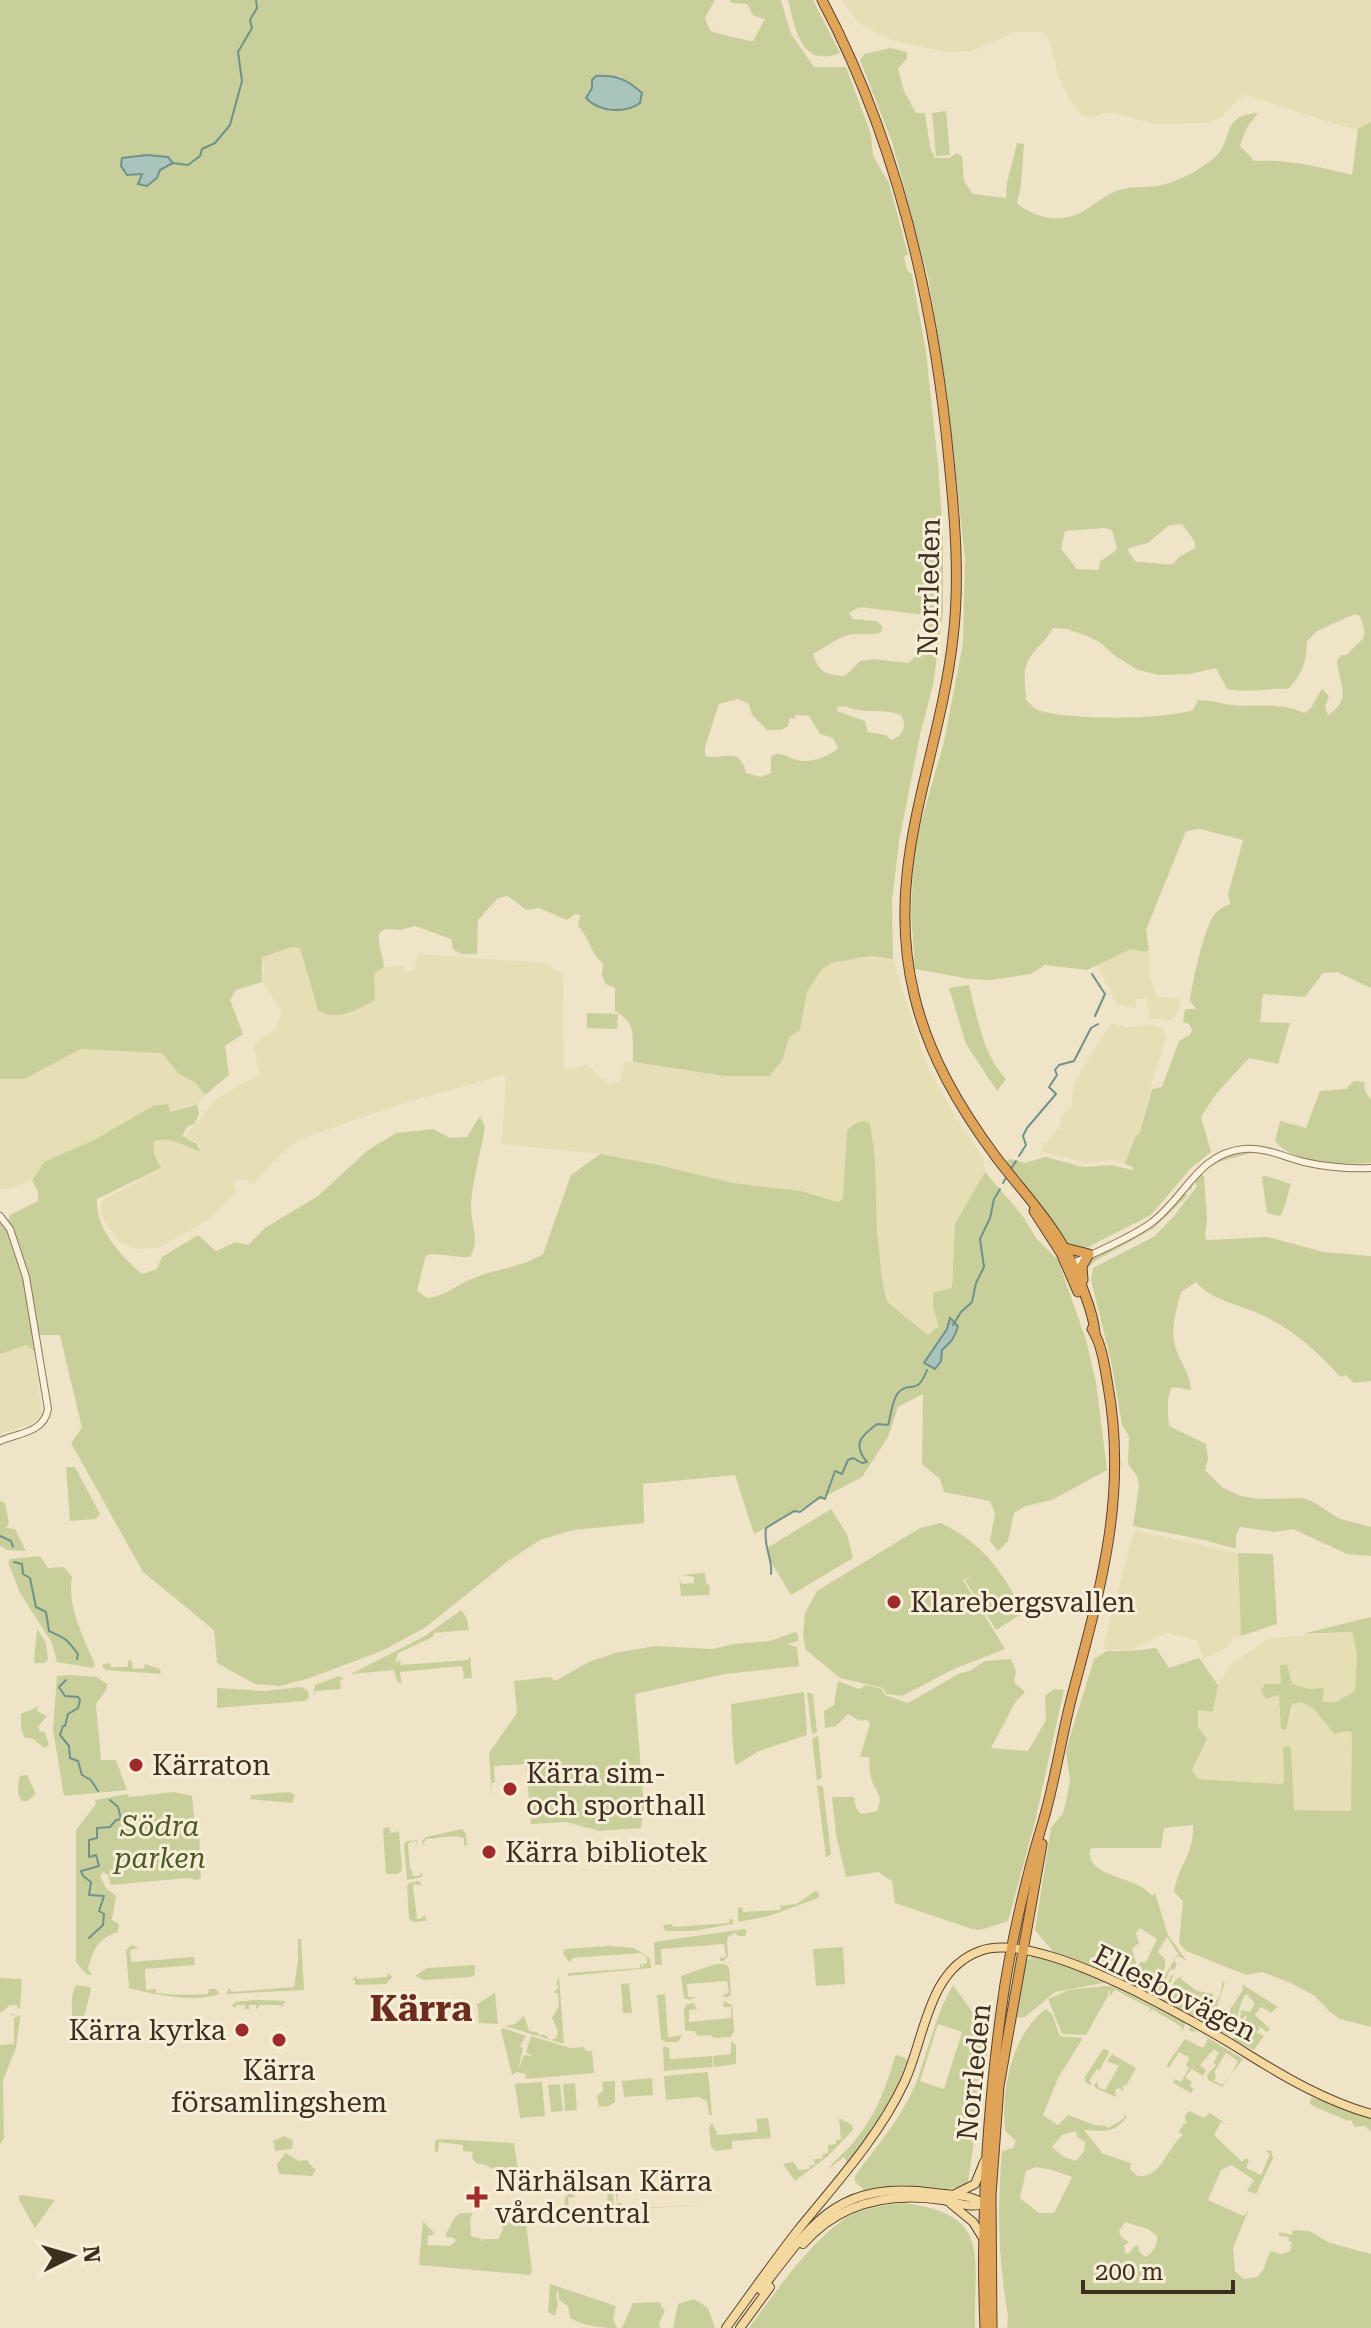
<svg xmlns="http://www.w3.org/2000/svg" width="1371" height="2328" font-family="'Roboto Serif',serif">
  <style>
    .farmland { fill: #e6deb5 }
    .green { fill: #c9cf9b; fill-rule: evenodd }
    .water { fill: #a9c4bc; stroke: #6f938a; stroke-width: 2 }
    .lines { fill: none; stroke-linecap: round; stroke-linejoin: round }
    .stream { stroke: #6f938a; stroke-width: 2 }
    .minor-casing { stroke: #8d765c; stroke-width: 8 }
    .major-casing { stroke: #5b4430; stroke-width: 10 }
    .highway-casing { stroke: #5b4430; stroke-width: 11 }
    .minor { stroke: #faf1dc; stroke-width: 6 }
    .major { stroke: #f3d9a0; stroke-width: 8 }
    .highway { stroke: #e0a458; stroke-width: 9 }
    .poi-dot { fill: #9e2a2b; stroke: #f7eed8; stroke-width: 3 }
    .labels { text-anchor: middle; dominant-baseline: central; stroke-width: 6; stroke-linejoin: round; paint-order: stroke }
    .street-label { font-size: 28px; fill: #3d2e20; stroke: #f7eed8 }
    .poi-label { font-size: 28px; fill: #3d2e20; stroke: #f7eed8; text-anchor: start }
    .park-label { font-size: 28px; font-style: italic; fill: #4d5a26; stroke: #f7eed8 }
    .district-label { font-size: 36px; font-weight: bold; fill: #6b2e1e; stroke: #f7eed8 }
  </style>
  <rect width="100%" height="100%" fill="#f0e4c8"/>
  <g class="farmland">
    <path d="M841 0H1371V122L1358 129 1342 126 1246 95 1236 100 1220 118 1205 123 1155 124 1117 114 1107 113 1091 117 1082 116 1070 101 1058 76 1050 42 1041 32H1015L972 51 946 52 891 40 860 24Z"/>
    <path d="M292 947 300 948 318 1010 337 1016 375 1000 374 974 384 967 403 965 405 972 410 971 414 969 418 954 547 963 563 975 564 1069 587 1065 608 1084 620 1082 625 1061 725 1076 744 1075 782 1061 789 1037 800 1030 807 992 821 970 831 963 870 956 893 959 926 1063 956 1118 983 1158 985 1172 955 1224 952 1288 933 1307 940 1326 928 1335 887 1302 882 1279 877 1231 875 1159 870 1123 867 1121 843 1199 838 1202 801 1191 733 1183 659 1165 600 1154 501 1144 506 1085 504 1075 407 1102 300 1139 280 1155 253 1184 245 1180H233L236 1192 208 1220 187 1232 158 1248 138 1249 119 1242 101 1215V1201L161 1169 154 1154 153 1142 160 1138H167L201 1151 199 1143 184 1137 216 1099 260 1074 253 1044 276 1029 282 1011 262 982 264 966 261 957Z"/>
    <path d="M1131 949 1145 952 1149 950V976L1158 997 1181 998 1177 1017 1166 1022 1162 1019H1149L1147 999H1136V1008L1117 1005 1097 965Z"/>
    <path d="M1111 1023 1126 1027 1155 1025 1163 1028 1166 1039 1152 1082 1140 1132 1135 1137 1125 1164 1112 1160 1087 1163 1041 1152 1043 1146 1059 1128 1061 1117 1071 1106 1075 1082Z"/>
    <path d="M81 1049 163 1053 179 1074 196 1083 205 1095 197 1105 170 1112 153 1106 94 1140 44 1162 32 1181 13 1188 0 1189V1079H24Z"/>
    <path d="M26 1345 34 1351 42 1414 32 1424 0 1434V1354Z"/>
    <path d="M1134 1530 1238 1553 1241 1636 1234 1638 1228 1647 1204 1659 1196 1640 1166 1633 1130 1651 1103 1649Z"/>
    <path d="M1352 1632 1357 1654 1356 1691 1336 1702H1322L1309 1689 1291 1684 1287 1664 1281 1685 1274 1694 1280 1697 1282 1729 1292 1712V1704L1301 1702 1314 1709 1334 1734 1349 1731 1352 1733V1811L1294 1810 1291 1749 1288 1746 1283 1749 1284 1782 1281 1784 1198 1779 1192 1771 1207 1739 1198 1727 1199 1709 1213 1711 1218 1685 1231 1664 1269 1638Z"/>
  </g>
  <g class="green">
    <path d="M0 0H715L705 18C706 21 709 28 711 31 715 33 748 41 753 41L765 19 754 16 747 4 733 3 729 0H781L791 34 814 67H846L871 134 873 156 889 183 908 254 904 257 907 270 912 274 926 352 938 464 943 536V612L933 685 920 735 899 842 892 901 893 959 870 956 831 963 821 970 807 992 800 1030 789 1037 782 1061 769 1076H725L633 1062C632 1038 638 1024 615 1011V988L606 984 602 975 603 963C591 955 590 938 578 926L580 915 575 914 567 920 539 908 526 910 508 896 498 898 478 920 477 954H461L453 949 451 939 415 926 400 930 385 929 379 933C378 948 383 955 384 967L374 974 375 1000C357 1009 336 1023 318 1010L300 948 292 947 262 957V982L236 990 230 1000 243 1034 225 1046 229 1075 205 1095 196 1083 179 1074 162 1053 81 1049 24 1079H0ZM596 76 610 78 619 76 642 93C635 112 612 113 595 105L591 92 592 80ZM860 607 925 615C926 631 922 654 908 663L873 659 860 661 845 676C826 675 819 673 813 654 822 649 840 637 848 635 860 632 870 637 881 632L883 627 876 621 853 619 849 613ZM738 699 749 704 752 715 767 730H781L788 726 790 718 795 719V715L809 716 820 734 833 738 838 748C830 756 814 762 802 761 789 760 784 750 771 756V773L761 777 746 773C740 745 722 761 705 756V747L719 704ZM845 706C866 715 882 708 901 715 907 727 904 735 891 740L886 735 868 732 865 721 837 711V707Z"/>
    <path d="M788 0H813L840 53C801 69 795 28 788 0Z"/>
    <path d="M891 48 907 52V59L898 68 904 91 916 113H925L930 147 935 158H950L956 153 962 156 964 181 973 194 1006 198 1007 183 1017 143 1024 144C1022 164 1023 184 1017 203 1033 218 1060 223 1080 213 1094 206 1108 192 1123 189 1137 186 1153 188 1166 184 1181 180 1203 168 1215 157 1234 140 1220 115 1258 113L1246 129 1240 146 1255 161C1289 159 1320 167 1352 175L1358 129 1371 122V988L1337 972 1323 973 1305 997 1263 994 1260 1022 1290 1023 1278 1064 1249 1058 1216 1094 1201 1117 1211 1152 1191 1168 1151 1215 1086 1248 1076 1251 1069 1248 1006 1161 1010 1159 1025 1163 1046 1157 1083 1167 1111 1165 1133 1170V1167L1125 1164 1135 1137 1140 1132 1152 1089 1162 1087 1179 1041 1190 1035 1192 1030 1189 1024 1183 1022 1185 1009H1196L1190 1001C1192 982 1204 929 1214 915 1219 909 1223 907 1230 904L1228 894 1243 840 1200 829 1186 831 1146 930 1149 950 1145 952 1131 949 1087 970 1045 965 1031 974 991 980 970 979 915 969 911 912 914 855 919 829 944 742 963 643 965 559 947 393 929 281 892 142 860 60 864 54ZM1182 524 1195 542V548L1179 557 1173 564C1162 566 1149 561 1136 562L1128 551 1129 548 1148 543 1168 526ZM1104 528 1112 530 1117 548 1113 553 1100 561 1099 570 1077 569 1061 549 1065 531ZM1355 614 1360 616C1369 641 1364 636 1347 655H1342L1337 660C1338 683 1354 698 1328 715L1325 707 1329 696 1322 689 1310 709 1304 713C1281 701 1256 708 1231 705 1220 703 1210 700 1198 700L1193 710C1161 720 1074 720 1041 711 1035 710 1031 704 1026 700 1026 690 1023 676 1026 666 1030 652 1046 642 1053 628L1067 629 1089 637 1101 643 1115 656 1138 670 1159 675 1190 674 1216 668 1227 689C1250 693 1266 688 1288 689 1302 675 1307 661 1307 641L1317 631Z"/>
    <path d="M946 111 950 155 936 156 932 113Z"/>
    <path d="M969 985C977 1016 983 1055 1006 1079L997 1091 966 1044 949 988Z"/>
    <path d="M587 1013 618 1014 617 1029 587 1028Z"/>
    <path d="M1354 1081 1364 1082 1365 1091 1371 1100V1163C1340 1164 1297 1167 1275 1141L1280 1121 1306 1128 1320 1091 1346 1089Z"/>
    <path d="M168 1104 170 1112 197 1105 199 1114 195 1123 187 1127 182 1136 197 1144 201 1152C186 1147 168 1134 153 1142L154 1154 161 1168 97 1199C95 1228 121 1256 142 1274L157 1269 162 1257 198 1235 216 1251 236 1242 248 1245 265 1228 318 1196 368 1150 396 1133 433 1129 450 1138 467 1137 480 1116 485 1127C481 1153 473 1177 471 1203 470 1223 481 1240 470 1257 457 1258 437 1252 426 1255L417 1291 427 1298C445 1296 453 1287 469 1280 493 1269 520 1268 543 1254L571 1175 600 1154 659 1165 733 1183 801 1191 838 1202 843 1199 847 1130C854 1124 861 1118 870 1123L875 1159 877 1231 882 1279 887 1302 928 1335 939 1326 933 1307V1293L952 1288 955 1224 985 1172 1022 1215 1036 1238 1058 1260 1086 1340 1096 1382 1107 1470 1052 1500 1026 1506 1014 1513 1008 1541 998 1551 990 1541 995 1513 990 1501 944 1492 940 1479 922 1464 923 1394 898 1407 888 1437 862 1477 754 1534 735 1475 643 1484 644 1523 573 1530 540 1540 508 1561 426 1627 384 1650 310 1678 280 1686 255 1684 217 1663 214 1630 143 1572 71 1443 82 1428 60 1335H38L34 1351 26 1345 0 1354V1221L3 1223 9 1219 10 1215 38 1201V1191L32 1181 44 1162 94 1140 153 1106Z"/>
    <path d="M1241 1153H1252C1228 1160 1214 1160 1195 1179L1201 1174 1204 1176 1207 1219 1205 1236 1207 1240 1268 1237 1323 1252 1371 1256V1381L1354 1383 1346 1375 1340 1377C1319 1353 1297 1333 1268 1318 1245 1305 1214 1303 1196 1282L1181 1292C1177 1309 1169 1331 1176 1349 1181 1364 1190 1373 1191 1390L1172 1387C1166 1398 1168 1413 1169 1426L1206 1444 1208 1459 1205 1470 1223 1488 1241 1496 1259 1499 1302 1498 1312 1501 1340 1519 1371 1527V1556L1347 1554 1293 1529 1275 1532 1240 1527 1236 1535V1549L1204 1540 1133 1526 1139 1487 1137 1476 1128 1464 1129 1436 1122 1425 1111 1361 1091 1280 1093 1268 1155 1236 1174 1216 1197 1186 1194 1180 1191 1191 1189 1188C1196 1167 1220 1156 1241 1153Z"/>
    <path d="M1266 1176 1291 1184 1282 1214 1278 1216 1267 1213 1262 1177Z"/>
    <path d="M1183 1194 1188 1195 1153 1229 1095 1261 1084 1272 1086 1262 1139 1233Z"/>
    <path d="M66 1467H75L100 1514 96 1519 70 1521Z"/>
    <path d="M0 1501 5 1503 9 1523 6 1528 15 1529 26 1551 7 1550 0 1546Z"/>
    <path d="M831 1509 847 1534 853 1558 791 1595 771 1562 767 1548Z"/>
    <path d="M941 1523C987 1546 999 1570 1025 1612L996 1630 965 1580 971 1576 963 1580 1005 1649 954 1669 902 1696 886 1694 883 1688 840 1678 806 1650 803 1636 805 1613 817 1591 920 1528Z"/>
    <path d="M1238 1553 1273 1554 1277 1624 1241 1636Z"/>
    <path d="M40 1556 48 1568 64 1567 72 1577C67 1610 84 1636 95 1665L93 1668 57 1662 52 1643 19 1591 8 1562 10 1559Z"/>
    <path d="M705 1573 706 1583 710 1586 709 1595 681 1596 679 1576 681 1584 694 1583V1577L682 1575Z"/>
    <path d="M461 1610 467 1618 469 1632 467 1630 434 1633 433 1637 398 1653 395 1663 400 1660 401 1665 468 1660 470 1655 472 1678 461 1679 464 1678 462 1666 400 1672 402 1684 397 1681 394 1670 351 1674 425 1636Z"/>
    <path d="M1371 1617V2027L1340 2019 1330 2012 1315 1996 1291 1983 1262 1972 1246 1975 1186 1951 1179 1943 1183 1901 1174 1892C1178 1865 1194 1856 1193 1825L1164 1828 1161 1848H1094L1090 1849C1086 1879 1138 1875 1152 1896L1155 1893 1168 1935 1187 1961 1178 1956 1174 1961 1177 1964 1174 1970 1170 1969 1165 1982H1168L1172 1974 1173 1977 1162 1998 1154 1992 1178 1954 1167 1937 1158 1952 1165 1959V1968L1153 1990 1134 1977 1140 1962H1146L1157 1939 1140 1928 1136 1933 1139 1943 1132 1949 1136 1962 1129 1980 1148 1990 1149 1993 1117 1977 1055 1954 1035 1930 1051 1828 1063 1813 1067 1797 1070 1780 1066 1753 1068 1743 1094 1659 1107 1651H1130L1156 1648 1169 1668 1199 1658 1218 1685 1213 1712 1198 1710V1727L1207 1739 1192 1770 1198 1779 1281 1784 1284 1782 1283 1748 1288 1746 1291 1748 1294 1810 1351 1811 1352 1733 1349 1731 1334 1734 1314 1709 1301 1702 1292 1704 1286 1730 1281 1729 1279 1695 1266 1699 1261 1690 1265 1684H1281L1280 1666 1287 1664 1292 1684 1309 1689 1324 1688 1322 1702H1336L1355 1691 1357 1654 1352 1632 1302 1634Z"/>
    <path d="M37 1629 46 1643 48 1659 45 1663H35L34 1660Z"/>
    <path d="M795 1632 798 1634V1641L787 1644 797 1647 799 1666 725 1674 635 1694 644 1807 641 1828 600 1831 566 1822 531 1824 526 1764 494 1766 495 1782 492 1783V1797L489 1753 517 1713 514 1681 550 1677 555 1681 589 1662 615 1653 656 1646 712 1649 734 1644 770 1641Z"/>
    <path d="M1011 1659 1016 1671 1014 1682 1025 1692 1016 1701 991 1748 1028 1751 1046 1720 1045 1696 1054 1689 1064 1690 1034 1826 1008 1921 980 1930 972 1929 895 1903 892 1881 878 1872 846 1877 836 1835 832 1797H854L856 1808 861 1814 877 1811C884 1793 875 1793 871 1778 869 1772 870 1764 869 1757H860L870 1724 867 1720 860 1721 848 1714 836 1726 825 1728 824 1711 834 1705 838 1681 859 1689 866 1685 882 1689 885 1695 908 1703 960 1673 970 1671 985 1661Z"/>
    <path d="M131 1660 133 1669 144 1668 145 1664 160 1669 161 1674 106 1670 103 1668V1664L110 1663 111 1667H128V1661Z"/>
    <path d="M70 1675 97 1677 107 1684V1689L96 1704 101 1760H116L127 1790 64 1796 53 1730 57 1676Z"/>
    <path d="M339 1676 345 1679 340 1680 341 1689 315 1691 313 1697 315 1685Z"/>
    <path d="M302 1687 308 1691 309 1698 304 1701 217 1708V1688L262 1691Z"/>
    <path d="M804 1692 807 1735 759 1751 736 1765C732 1754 732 1718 731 1704Z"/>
    <path d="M807 1692 813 1694 817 1733 812 1734Z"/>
    <path d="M39 1706 37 1711 47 1716 38 1727 40 1731 45 1732 49 1746 44 1748 32 1738H25L21 1729V1714Z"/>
    <path d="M818 1735 822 1777 817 1781 812 1739Z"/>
    <path d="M27 1775 36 1794 27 1801H22C16 1795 18 1783 20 1776Z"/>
    <path d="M817 1785 823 1787 831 1854 826 1858Z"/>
    <path d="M174 1792 192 1796 195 1828 199 1829 201 1878 197 1880 187 1878 111 1885 108 1875 103 1872 100 1876 106 1888 116 1896 112 1920 119 1924 118 1932C99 1938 93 1949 88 1969L92 1975 86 1974 76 1962V1830L96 1804 95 1800 128 1794 129 1797Z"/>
    <path d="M290 1792 295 1795 292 1803 250 1799 251 1795Z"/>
    <path d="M386 1827 390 1828V1833L398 1832 393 1827 399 1832 402 1870 398 1874H386L383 1830Z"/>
    <path d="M462 1829 466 1834 467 1846 464 1845V1838L456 1836 426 1839 422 1846V1841L426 1837Z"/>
    <path d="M417 1840 419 1848 416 1841 410 1842 408 1845 410 1868 408 1869H411L413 1876H419L421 1872 422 1877 407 1880 404 1844 407 1841Z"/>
    <path d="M419 1881 422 1886 414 1884 413 1887 417 1918 414 1919H420L425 1915 426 1921 413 1922 409 1918 407 1887 409 1883Z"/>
    <path d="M816 1891 820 1895 818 1898 769 1916 738 1922V1907L742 1908 743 1912 780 1910 781 1903 782 1906 796 1904Z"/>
    <path d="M730 1918 733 1920V1924L693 1931H666L663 1928 664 1925 672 1924 673 1927 729 1923Z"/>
    <path d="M744 1929 747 1931 745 1936H739L734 1933 727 1938 728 1956 724 1961H720V1958L726 1957 724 1944 661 1949 662 1965H655L654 1942Z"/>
    <path d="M298 1939H301L304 1990 226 1994 229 1988 232 1992 294 1987 298 1961Z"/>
    <path d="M132 1945 139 1948 130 1950 131 1962 194 1957 195 1965 145 1969 146 1990 156 1989V1993C174 1995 191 1995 208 1994L209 1989H216L219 1994C194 2003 155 1995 129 1988L126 1950Z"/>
    <path d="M609 1946 634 1948 650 1958 651 1968 568 1976V1973L640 1968V1963L643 1968V1964L647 1963V1957L640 1953 572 1958 570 1963 563 1954 565 1949Z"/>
    <path d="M843 1947 845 1984 816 1986 813 1949Z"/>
    <path d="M1033 1956 1109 1981 1151 2003 1110 1983H1103L1055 1992 1025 2017 1013 2018 1024 1962Z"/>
    <path d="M716 1964H724L729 1967 731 1995 726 1998 722 1995 729 1993 727 1981 687 1984 688 1997H696L689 2000 684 1998 681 1976Z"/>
    <path d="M475 1965V1974L472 1977 424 1980 415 1976 427 1968Z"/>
    <path d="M388 1973 392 1977 386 1984 355 1985V1980L351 1981 356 1976 357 1979 387 1977Z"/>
    <path d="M559 1976 564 2043H561L505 2026 515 2024 524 2016 529 2031 537 2032 540 2036 543 2034 551 2040 556 2038 558 2032 552 2018 559 2006 558 1994 554 1992 559 1987 556 1984Z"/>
    <path d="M1183 1976 1181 1979 1197 1991 1214 1994 1199 2021 1164 2000 1176 1979Z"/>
    <path d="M0 1978 22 1979 20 2008 18 2009 17 2005H10L0 2013Z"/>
    <path d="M1223 1981 1225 1982 1217 2006 1229 2011 1243 1990 1242 1984 1281 2009 1277 2007 1271 2013 1261 2007 1255 2015 1270 2029 1267 2032 1260 2027 1257 2032 1264 2036 1254 2050 1232 2039 1247 2017 1245 2016 1240 2023 1241 2010 1250 2012 1255 2003 1246 1994C1235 2010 1241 2022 1229 2036L1202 2022 1220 1995Z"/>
    <path d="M629 1983 632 2013H623L621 1984Z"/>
    <path d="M76 1985 90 1987 91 1990 83 2020 82 2039 78 2041 70 2036C76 2020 67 2001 76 1985Z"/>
    <path d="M953 1985 971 2010 989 2042 968 2181 965 2186 947 2189 901 2185 864 2190 855 2182V2176C876 2147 902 2117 916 2083 928 2051 935 2016 953 1985ZM938 2024 962 2032 944 2089 920 2081Z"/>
    <path d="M1104 1986H1113L1185 2023 1184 2028 1181 2031 1182 2027 1152 2009 1149 2013 1150 2008 1115 1990 1110 1996 1109 1988 1108 1996 1086 2035 1062 2034 1048 1999 1069 1990Z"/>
    <path d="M495 1993 498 2024 479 2023 477 2004Z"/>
    <path d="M665 1994 668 2037 682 2035 678 2042H666L661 2039 657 1995Z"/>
    <path d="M257 2000H260L286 2001 281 2008V2005H261L256 2009V2005H249V2009H245V2005H236V2008L232 2006 235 2002Z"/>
    <path d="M724 2001 732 2005 734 2031 731 2037 714 2038 710 2035 698 2036 694 2031H685L684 2009 687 2004 694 2003 697 2009 689 2010V2022L731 2018V2007H723Z"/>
    <path d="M1046 2009 1052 2014 1060 2036 1083 2038 1058 2078 1043 2115 1058 2125 1068 2115 1095 2125 1106 2126 1108 2128 1125 2118 1123 2114 1126 2115V2118C1115 2134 1100 2131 1084 2130L1103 2154 1131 2163 1130 2170 1138 2176C1162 2178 1167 2147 1183 2135L1179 2132 1184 2123 1188 2124 1185 2121V2115L1189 2111 1204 2118 1210 2113 1229 2126 1221 2122 1214 2135 1242 2162 1246 2158 1249 2160 1246 2168 1261 2175 1270 2154 1266 2151 1271 2150 1273 2158 1256 2194 1247 2191 1254 2180 1232 2165 1221 2170 1208 2200 1244 2216 1249 2209 1233 2248 1235 2271 1244 2279 1257 2277 1263 2270 1270 2251 1281 2254 1290 2251 1292 2242 1289 2241V2237L1279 2236V2232L1292 2235 1293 2230 1309 2231 1330 2243 1371 2254V2328H1007L1008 2316C998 2258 997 2209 1002 2151L1013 2148 1016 2141 1005 2131C1001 2091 1011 2035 1046 2009ZM1076 2131 1077 2137 1085 2142 1084 2151 1076 2161 1064 2157 1052 2147 1062 2135ZM1036 2167 1053 2170 1072 2177 1054 2213H1039L1020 2198 1026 2171ZM1125 2222 1148 2229 1157 2236C1158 2245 1153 2253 1145 2257L1139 2251V2246H1135L1128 2254 1125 2253 1124 2246 1129 2242 1121 2237 1119 2231Z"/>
    <path d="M10 2014H14V2018L20 2015V2019L16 2048 3 2080 4 2138 0 2144V2045L14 2044V2016Z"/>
    <path d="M1190 2027 1243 2059 1231 2074 1238 2061 1226 2053 1214 2072 1216 2076 1214 2081 1222 2085 1230 2077 1222 2087 1208 2080 1207 2075 1216 2065 1213 2063 1219 2053 1214 2049 1200 2065 1206 2070 1203 2076 1192 2069 1185 2077 1192 2082 1190 2086 1194 2089 1191 2093 1173 2083 1175 2079 1181 2082 1189 2068 1186 2065 1190 2058 1179 2052 1169 2068 1166 2066 1185 2039 1203 2048 1208 2039 1198 2032 1189 2031Z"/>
    <path d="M503 2028 526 2036 520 2046 523 2048 518 2071 524 2055 532 2056 526 2052 531 2036 570 2048 584 2047 586 2051H592L594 2073 525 2079 526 2074 516 2072 512 2075 501 2030Z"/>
    <path d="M731 2041 736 2045V2064L714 2067 713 2056 731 2054Z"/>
    <path d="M663 2046 669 2048 670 2059 712 2056 713 2067 664 2071Z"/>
    <path d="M1103 2049 1108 2050 1109 2053 1099 2071 1097 2069 1089 2081 1092 2083 1090 2085 1085 2082V2077Z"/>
    <path d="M1112 2054 1136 2068 1126 2086 1123 2085V2092L1120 2088 1115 2090 1116 2097 1097 2089 1094 2086 1097 2081 1099 2088 1105 2090 1119 2066 1107 2061Z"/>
    <path d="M898 2055 907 2059C910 2082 863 2144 847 2163L844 2157 827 2170C833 2162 845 2152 853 2143 875 2117 886 2089 895 2056Z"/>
    <path d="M708 2072 712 2115H709L707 2101 699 2097 666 2100 664 2076Z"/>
    <path d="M652 2078 653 2095 624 2097 622 2081Z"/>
    <path d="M615 2081V2102L609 2106 599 2107 597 2096 603 2091 602 2082Z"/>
    <path d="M542 2082 545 2116 520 2118 515 2084Z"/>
    <path d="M575 2083 577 2110 565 2111 563 2084Z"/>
    <path d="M560 2084 563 2111 551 2112 548 2085Z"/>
    <path d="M1311 2097 1371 2118V2132L1365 2126 1354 2127 1351 2120 1348 2121 1313 2106 1310 2103Z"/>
    <path d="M768 2118 771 2138 732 2141V2149L716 2151 711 2147 709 2127 712 2123 718 2135 754 2132 756 2128 755 2134 758 2130 756 2119Z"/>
    <path d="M839 2118 852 2125 853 2130 828 2156 795 2181 783 2164 793 2162 799 2170 809 2169 810 2165H815L814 2159H822L823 2154 828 2153V2145L836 2144V2140H841Z"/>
    <path d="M284 2136 293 2140 292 2149 275 2151 273 2141Z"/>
    <path d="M439 2139 514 2143 520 2182 503 2180 507 2178 506 2174C494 2173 488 2162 477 2164L472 2158 473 2152 463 2151V2145L439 2142 438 2152H435V2141Z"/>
    <path d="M284 2152 299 2161 307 2160 313 2168 316 2169 312 2176 279 2174 277 2164 285 2154Z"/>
    <path d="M619 2180 617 2203H621L622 2209 711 2204 623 2210 617 2205 615 2184Z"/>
    <path d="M607 2189 613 2194 614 2207 610 2211 569 2214 564 2211 565 2197 571 2192 575 2197 568 2198 569 2208 608 2205 607 2193H601Z"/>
    <path d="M22 2195 55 2200 35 2228 19 2200V2196Z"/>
    <path d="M904 2203C994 2215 973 2255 975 2328H749C773 2295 818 2230 855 2213 870 2207 887 2205 904 2203Z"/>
    <path d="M461 2213H473L470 2219 471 2236 481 2239V2242L483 2239H498L503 2229 497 2217 511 2223H526L532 2271 530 2275 419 2265 423 2221 435 2234 428 2236 427 2245 450 2246 456 2241 454 2238 446 2237V2234L455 2217Z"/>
    <path d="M550 2284 616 2306 613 2319 617 2328C600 2328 585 2326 570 2318L568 2306 559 2300 558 2290 556 2296 558 2303 555 2316 548 2312Z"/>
    <path d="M694 2299 708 2308 715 2328H673L678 2304Z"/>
    <path d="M659 2302 665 2311 659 2323 660 2328H622L633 2303Z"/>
  </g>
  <g class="water">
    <path d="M596 76C616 75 627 79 642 93L640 103C625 114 599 112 586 98L592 88V80Z"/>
    <path d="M147 155 168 157 173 163 160 170 157 178 147 186 138 184 142 174 127 175 121 166 122 158Z"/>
    <path d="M950 1318 958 1326C954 1339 951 1342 942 1350L941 1361 935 1369 924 1363 947 1329Z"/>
  </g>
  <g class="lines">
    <g class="stream">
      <path d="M173 163 188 165 200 156 202 149 215 143 230 125 242 81 238 52 252 28 250 20 257 8 256 0"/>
      <path d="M1092 974 1105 994 1095 1016"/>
      <path d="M1019 1156 1026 1145 1023 1136 1027 1128 1056 1094 1049 1087 1057 1075 1055 1070 1059 1065 1074 1061 1091 1028 1098 1024"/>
      <path d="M1011 1169 1016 1161"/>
      <path d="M1003 1183 1006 1178"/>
      <path d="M953 1325 961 1312 972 1302 976 1283 984 1267 980 1239 990 1218 994 1199 1000 1189"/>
      <path d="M0 1536 11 1541 13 1547"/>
      <path d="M14 1562 22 1564 23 1574 30 1578 36 1607 46 1612 49 1631C66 1639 66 1638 78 1654L77 1659"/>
      <path d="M771 1574C773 1558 763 1548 766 1528L794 1511 800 1512 820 1497 825 1499 835 1471 842 1474 848 1460 853 1458 862 1463 867 1462C852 1444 861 1436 877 1424L888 1425C891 1416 892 1400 898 1393 911 1379 916 1398 927 1370"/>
      <path d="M66 1680 59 1687 65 1696 78 1697 80 1700 78 1708 68 1714 65 1726H63L60 1735 69 1746 70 1758 78 1761 82 1775 91 1780 98 1791"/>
      <path d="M89 1938 103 1925 104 1914 99 1911 104 1896 89 1895 91 1882 83 1876 81 1871 99 1866 96 1855 89 1857V1840L97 1838V1828L110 1827 116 1820 121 1819 118 1807 110 1800"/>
    </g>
    <defs>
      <g id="minor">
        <path d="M0 1216 10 1229 26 1277 48 1409C44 1433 18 1433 0 1441"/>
        <path d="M1069 1265C1094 1253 1129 1239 1151 1223 1185 1198 1198 1153 1244 1149 1265 1147 1284 1157 1304 1162 1326 1167 1348 1169 1371 1168"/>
      </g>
      <g id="major">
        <path d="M955 2194 975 2184 984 2162"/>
        <path d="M951 2204 973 2222 983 2238"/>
        <path d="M803 2244C840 2202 890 2192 943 2200 957 2203 972 2209 985 2203"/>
        <path d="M761 2290C814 2220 839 2180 935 2193 952 2195 975 2194 986 2207"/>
        <path d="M726 2328C750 2295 773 2262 798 2230 836 2183 878 2138 904 2083 925 2039 927 1970 980 1951 1019 1936 1098 1973 1135 1991 1172 2010 1210 2030 1246 2053 1286 2078 1326 2101 1371 2114"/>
        <path d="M740 2328 770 2287"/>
      </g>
      <g id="highway">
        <path d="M822 0C898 143 934 301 949 461 955 519 960 580 953 638 939 763 883 865 914 994 928 1054 959 1107 996 1157 1032 1204 1064 1233 1084 1292 1089 1305 1094 1319 1095 1333"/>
        <path d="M1034 1211 1061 1253 1078 1292"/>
        <path d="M1065 1248 1089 1254 1082 1266 1083 1280"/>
        <path d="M985 2328C980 2213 988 2098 1005 1984 1014 1931 1026 1877 1042 1825 1055 1783 1061 1738 1072 1696 1100 1590 1128 1497 1108 1386 1105 1368 1102 1344 1092 1329"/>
        <path d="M992 2328 991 2195 999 2086 1042 1844"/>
      </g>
    </defs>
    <use href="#minor" class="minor-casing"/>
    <use href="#major" class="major-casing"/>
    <use href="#highway" class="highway-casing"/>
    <use href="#minor" class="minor"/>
    <use href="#major" class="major"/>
    <use href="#highway" class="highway"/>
  </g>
  <g class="poi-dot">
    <circle cx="894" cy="1602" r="8"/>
    <circle cx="136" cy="1765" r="8"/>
    <circle cx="510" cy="1789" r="8"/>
    <circle cx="489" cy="1852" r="8"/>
    <circle cx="242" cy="2030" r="8"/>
    <circle cx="279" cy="2040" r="8"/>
    <path d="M473 2185h8v8h8v8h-8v8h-8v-8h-8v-8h8z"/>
  </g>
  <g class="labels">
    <g class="street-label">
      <text transform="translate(929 587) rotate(-89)">Norrleden</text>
      <text transform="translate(1175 1993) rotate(27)">Ellesbovägen</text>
      <text transform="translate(974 2072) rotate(-84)">Norrleden</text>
    </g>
    <g class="poi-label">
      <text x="910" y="1602">Klarebergsvallen</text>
      <text x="152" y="1765">Kärraton</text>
      <text x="526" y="1773">Kärra sim-<tspan x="526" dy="32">och sporthall</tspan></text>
      <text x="505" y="1852">Kärra bibliotek</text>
      <text x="226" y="2030" text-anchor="end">Kärra kyrka</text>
      <text x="279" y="2070" text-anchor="middle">Kärra<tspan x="279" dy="32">församlingshem</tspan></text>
      <text x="495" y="2181">Närhälsan Kärra<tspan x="495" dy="32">vårdcentral</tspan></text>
    </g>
    <g class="park-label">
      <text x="160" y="1826">Södra<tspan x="160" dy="32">parken</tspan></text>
    </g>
    <g class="district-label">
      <text x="421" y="2009">Kärra</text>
    </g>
  </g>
  <g transform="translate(72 2256) rotate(85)" stroke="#f7eed8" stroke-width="6" paint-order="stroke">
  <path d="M0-6L14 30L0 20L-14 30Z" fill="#3d2e20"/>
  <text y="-12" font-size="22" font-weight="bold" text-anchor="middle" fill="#3d2e20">N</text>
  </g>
  <path d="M1083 2280v12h150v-12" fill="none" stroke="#3d2e20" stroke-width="4"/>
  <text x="1095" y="2280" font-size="24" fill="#3d2e20" stroke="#f7eed8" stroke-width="6" paint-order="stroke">200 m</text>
</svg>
